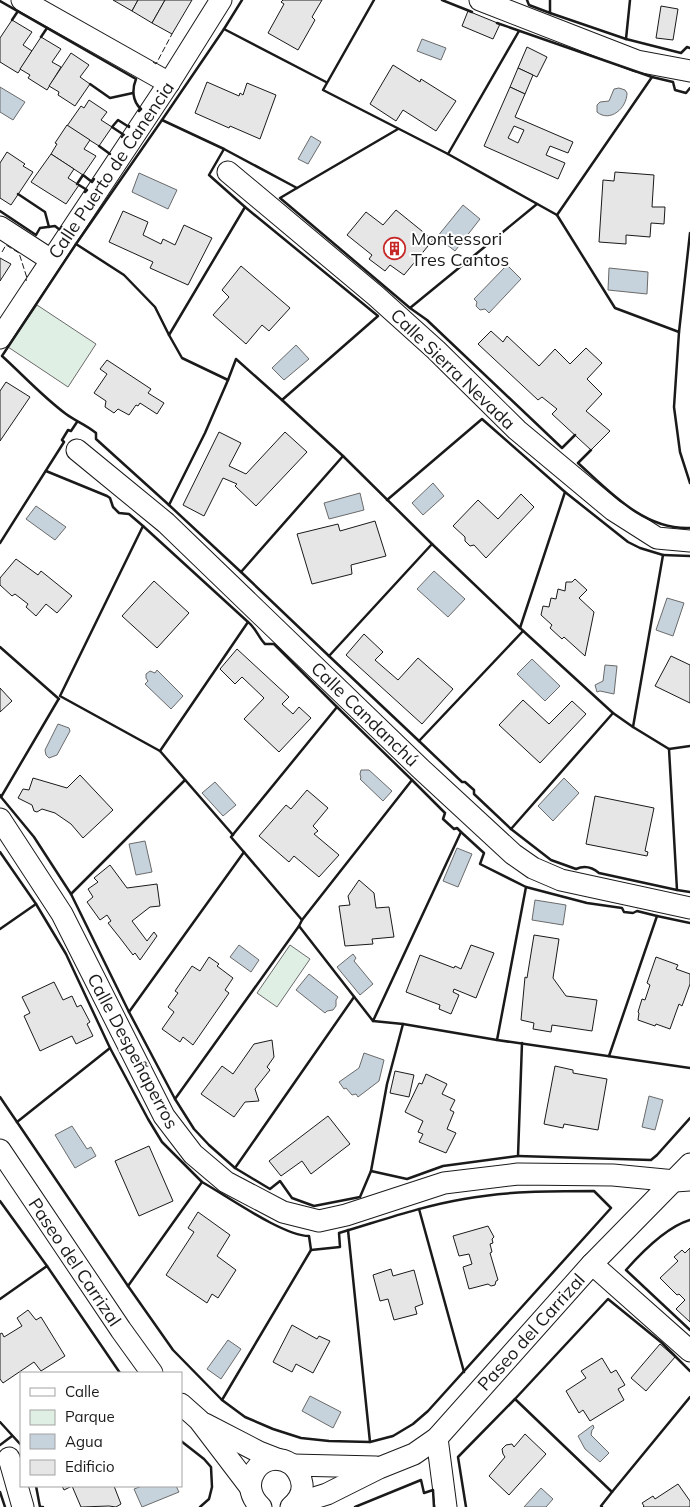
<svg xmlns="http://www.w3.org/2000/svg" width="690" height="1507" font-family="Mulish,sans-serif">
  <style>
    .green { fill: #e0efe3; stroke: #6a6a6a }
    .water { fill: #c6d2dc; stroke: #6a6a6a }
    .building { fill: #e6e6e6; stroke: #1a1a1a; fill-rule: evenodd }
    .lines { fill: none; stroke-linecap: round; stroke-linejoin: round }
    .street-casing { stroke: #1a1a1a; stroke-width: 23 }
    .street { stroke: #fff; stroke-width: 21 }
    .fence { stroke: #1a1a1a; stroke-width: 1; stroke-dasharray: 6 2.5; stroke-linecap: butt }
    .wall { stroke: #1a1a1a; stroke-width: 2.5 }
    .labels { text-anchor: middle; dominant-baseline: central; stroke-width: 4; stroke-linejoin: round; paint-order: stroke }
    .street-label { font-size: 18px; fill: #1a1a1a; stroke: #fff }
    .poi-label { font-size: 18px; fill: #1a1a1a; stroke: #fff; text-anchor: start }
  </style>
  <rect width="100%" height="100%" fill="#fff"/>
  <g class="green">
    <path d="M37 305 96 344 68 387 8 347Z"/>
    <path d="M290 945 310 959 277 1007 257 993Z"/>
  </g>
  <g class="water">
    <path d="M422 39 446 48 441 60 417 51Z"/>
    <path d="M0 87 25 102 13 120 0 112Z"/>
    <path d="M619 88 625 90 627 93C627 108 610 123 597 112V105L600 102 609 101 614 89Z"/>
    <path d="M311 136 321 142 308 164 298 159Z"/>
    <path d="M139 173 177 190 168 209 132 192Z"/>
    <path d="M463 205 480 219 455 251 437 237Z"/>
    <path d="M507 265 521 279 489 313 485 309 480 310 476 306 477 302 474 299Z"/>
    <path d="M609 268 648 272 647 294 608 290Z"/>
    <path d="M296 345 309 359 284 380 272 368Z"/>
    <path d="M433 483 444 496 423 515 412 503Z"/>
    <path d="M360 493 364 510 329 519 324 503Z"/>
    <path d="M36 506 66 527 55 540 26 519Z"/>
    <path d="M434 571 465 599 448 617 417 589Z"/>
    <path d="M667 598 684 603 673 636 656 630Z"/>
    <path d="M532 659 560 686 545 701 517 674Z"/>
    <path d="M605 665 617 666 614 694 600 691 597 692 595 685 603 681Z"/>
    <path d="M157 670 183 696 171 709 145 684 148 681 146 678V674L150 671 155 673Z"/>
    <path d="M58 724 69 728 70 731 57 755 49 758 46 755 45 750Z"/>
    <path d="M361 770H369L392 791 383 801 360 779 361 778 360 774Z"/>
    <path d="M564 778 579 793 553 821 538 806Z"/>
    <path d="M215 782 236 805 223 816 202 793Z"/>
    <path d="M145 841 152 872 136 875 129 844Z"/>
    <path d="M457 848 472 854 458 887 443 881Z"/>
    <path d="M535 900 566 905 563 925 532 920Z"/>
    <path d="M239 945 259 960 251 972 230 957Z"/>
    <path d="M353 954 356 958 354 961 373 984 360 995 337 967Z"/>
    <path d="M309 974 338 997 336 1000V1006L333 1010 327 1011 325 1013 296 990Z"/>
    <path d="M364 1053 384 1060 379 1081 358 1097 356 1094 352 1095 346 1088 344 1089 339 1082 359 1068Z"/>
    <path d="M649 1096 663 1100 655 1130 642 1127Z"/>
    <path d="M72 1126 87 1149 91 1147 96 1156 75 1168 55 1135Z"/>
    <path d="M228 1340 241 1349 221 1379 207 1369Z"/>
    <path d="M310 1396 341 1412 333 1428 302 1411Z"/>
    <path d="M593 1425 594 1428 592 1430 591 1435 609 1453 600 1462 585 1449 578 1436Z"/>
    <path d="M142 1486H176L179 1492 142 1507 134 1489Z"/>
    <path d="M541 1488 553 1499 546 1507H524Z"/>
  </g>
  <g class="building">
    <path d="M113 0H138L132 11Z"/>
    <path d="M138 0H165L152 23 132 11Z"/>
    <path d="M165 0H192L172 34 152 23Z"/>
    <path d="M283 0H322L312 17 315 20 298 50 268 33 284 4 281 2Z"/>
    <path d="M661 6 678 9 673 40 656 38Z"/>
    <path d="M468 11 500 24 493 39 462 26Z"/>
    <path d="M12 20 32 32 23 45 32 51 18 73 0 62V38Z"/>
    <path d="M41 37 61 49 52 62 61 67 47 90 28 78 30 75 20 69Z"/>
    <path d="M527 47 547 57 537 77 518 68Z"/>
    <path d="M71 53 89 65 80 77 90 84 75 106 58 95 59 92 49 86Z"/>
    <path d="M393 65 420 82 421 79 456 101 436 131 403 110 396 121 370 104Z"/>
    <path d="M518 68 533 75 525 94 510 87Z"/>
    <path d="M207 82 239 96 240 93 243 95 247 83 276 95 260 139 230 126 229 128 195 113Z"/>
    <path d="M510 87 525 94 515 117 573 142 568 153 550 146 546 155 565 163 558 179 484 146ZM514 126 524 130 518 143 508 138Z"/>
    <path d="M89 100 107 112 101 120 112 127 99 146 67 126 81 106 84 108Z"/>
    <path d="M67 125 90 140 84 149 96 156 83 175 51 154 57 144 55 143Z"/>
    <path d="M7 152 25 164 23 166 33 172 11 205 0 198V163Z"/>
    <path d="M51 154 74 169 68 178 79 185 66 204 31 182Z"/>
    <path d="M615 172 654 175 652 207H665L664 224 651 223 650 237 626 235V244L599 242 603 180 614 181Z"/>
    <path d="M396 210 433 240 404 275 390 265 385 271 369 259 372 255 347 235 366 212 383 225Z"/>
    <path d="M123 211 148 222 143 235 161 244 163 239 175 245 184 225 212 238 188 285 150 268 153 262 109 242Z"/>
    <path d="M0 258 11 264 0 281Z"/>
    <path d="M241 266 290 308 269 331 262 325 246 344 213 315 229 297 222 290Z"/>
    <path d="M491 331 503 342 507 336 539 366 555 349 570 364 586 348 602 363 587 379 602 394 586 411 610 431 591 450 552 414 557 409 542 397 538 400 478 344Z"/>
    <path d="M107 360 151 389 148 393 164 403 157 414 140 403 138 406 136 405 129 415 118 409 114 413 105 407 106 401 94 393 107 374 100 369Z"/>
    <path d="M6 382 30 397 0 441V391Z"/>
    <path d="M219 432 241 443 229 466 246 474 285 432 307 452 256 506 235 486 237 484 223 478 204 516 183 505Z"/>
    <path d="M521 494 534 507 486 558 474 545 470 546 465 541V537L453 526 478 500 498 519Z"/>
    <path d="M375 521 386 556 351 565 352 574 312 584 297 534 338 524 340 531Z"/>
    <path d="M16 559 38 575 41 571 72 596 57 613 46 604 36 616 26 607 28 604 15 594 12 596 0 585V578Z"/>
    <path d="M575 579 587 590 579 598 594 612 585 656 564 637 562 639 550 628 552 625 541 615 543 606 549 607 551 598 556 599 558 589 565 591 566 582H572Z"/>
    <path d="M154 581 189 613 157 648 122 616Z"/>
    <path d="M364 634 383 652 375 660 398 680 418 658 453 689 422 724 346 655Z"/>
    <path d="M237 649 289 697 282 704 293 714 299 707 311 718 279 752 244 719 264 698 242 677 235 684 220 669Z"/>
    <path d="M671 656 690 665V703L655 686Z"/>
    <path d="M0 688 12 701 0 712Z"/>
    <path d="M523 700 549 724 572 701 586 714 540 763 499 725Z"/>
    <path d="M80 775 113 810 83 838 71 824 55 813 42 809 37 812 34 811 32 805 18 798 23 789 29 790 33 778 67 788Z"/>
    <path d="M307 790 328 808 313 826 318 831 314 834 339 855 319 877 294 856 289 862 259 836 286 805 291 809Z"/>
    <path d="M595 796 654 808 645 851 648 852 647 856 586 844Z"/>
    <path d="M110 865 127 888 157 884 160 906 150 907 132 921 147 941 154 932 157 936 140 960 135 953 133 955 120 938 108 923 111 921 107 915 100 920 87 902 93 897 88 889 98 882 94 878Z"/>
    <path d="M359 880 374 893 376 908 389 907 394 937 372 939 373 944 345 946 339 906 350 905 348 896Z"/>
    <path d="M534 935 559 939 553 978 566 996 597 1000 592 1031 552 1025 551 1032 533 1029 534 1023 521 1020 525 977 527 978Z"/>
    <path d="M471 945 494 953 476 998 454 989 453 992 459 995 451 1014 439 1009 440 1005 406 992 420 955 454 968 455 966 461 969Z"/>
    <path d="M209 957 219 964 217 966 233 978 225 990 229 993 193 1045 183 1037 180 1042 162 1029 174 1012 168 1007 178 993 175 991 192 966 200 971Z"/>
    <path d="M656 957 678 965 676 969 690 974V984L682 1006 679 1004 670 1029 656 1024 655 1026 638 1020 639 1013 638 1012 642 999 645 1000 650 985 647 983Z"/>
    <path d="M54 982 63 1000 72 996 77 1007 81 1005 90 1022 87 1024 93 1036 76 1044 72 1036 40 1051 24 1016 30 1013 22 997Z"/>
    <path d="M272 1040 274 1057 267 1067 270 1070 255 1089 259 1101 245 1102 234 1117 201 1094 222 1066 233 1074 254 1044Z"/>
    <path d="M555 1066 573 1070V1073L607 1079 598 1130 564 1124 563 1128 544 1124Z"/>
    <path d="M395 1071 414 1075 409 1097 390 1093Z"/>
    <path d="M426 1074 447 1084 442 1094 455 1100 450 1110 454 1112 447 1129 456 1133 446 1153 419 1142 423 1134 418 1132 423 1121 405 1112 419 1083 422 1084Z"/>
    <path d="M328 1116 350 1144 311 1174 302 1161 281 1176 269 1161Z"/>
    <path d="M149 1146 173 1201 139 1216 115 1161Z"/>
    <path d="M198 1212 230 1235 217 1256 236 1270 218 1298 212 1294 207 1303 166 1275 194 1232 188 1228Z"/>
    <path d="M488 1226 494 1237 492 1239 493 1243 490 1244 492 1252 490 1253 498 1280 496 1281 495 1285 491 1286 488 1284 469 1289 463 1267 472 1264 469 1254 459 1256 453 1236Z"/>
    <path d="M690 1248V1322L676 1309 685 1300 679 1294 677 1295 660 1278 678 1261 674 1257 682 1250 685 1253Z"/>
    <path d="M391 1269 393 1276 414 1270 423 1304 415 1307 417 1314 394 1320 388 1299 380 1301 373 1275Z"/>
    <path d="M28 1310 36 1320 41 1317 65 1356 41 1371 34 1362 3 1383 0 1379V1334L2 1333 4 1337 22 1326 17 1318Z"/>
    <path d="M292 1325 317 1339 319 1336 330 1341 313 1373 296 1364 292 1372 273 1362Z"/>
    <path d="M660 1344 675 1357 646 1391 631 1378Z"/>
    <path d="M602 1358 611 1373 616 1370 625 1385 618 1389 624 1400 590 1421 583 1410 579 1413 566 1391 586 1378 581 1371Z"/>
    <path d="M525 1434 546 1454 509 1495 489 1476 505 1457 503 1454 502 1449 506 1445 512 1444 514 1447Z"/>
    <path d="M678 1484 690 1501V1507H643L644 1506 642 1503 653 1496 655 1499Z"/>
    <path d="M62 1486H114L121 1504 116 1507 109 1506 81 1507 72 1486 64 1490Z"/>
  </g>
  <g class="lines">
    <defs>
      <g id="street">
        <path d="M22 0 169 83"/>
        <path d="M480 0 637 61 690 71"/>
        <path d="M228 172 376 296 436 350 517 430 613 510 657 538 690 541"/>
        <path d="M0 227 51 260"/>
        <path d="M0 338 169 83 221 0"/>
        <path d="M77 450 166 523 421 769 513 854 533 868 561 880 690 908"/>
        <path d="M0 819 62 914 164 1116 193 1154 226 1182 283 1212 319 1221 346 1215 444 1183 518 1174 613 1175 675 1181 690 1180"/>
        <path d="M0 1150 121 1330 152 1373"/>
        <path d="M592 1264 690 1351"/>
        <path d="M181 1404 199 1420 250 1487"/>
        <path d="M205 1424 259 1452 277 1459"/>
        <path d="M437 1438 446 1507"/>
        <path d="M9 1458 23 1507"/>
        <path d="M293 1465 376 1467"/>
        <path d="M295 1504 327 1494 379 1468 414 1454 437 1438 592 1264 690 1164"/>
        <path d="M261 1507C235 1484 262 1446 291 1464 297 1469 301 1476 302 1484 303 1493 298 1501 291 1507"/>
      </g>
    </defs>
    <use href="#street" class="street-casing"/>
    <use href="#street" class="street"/>
    <g class="fence">
      <path d="M153 62 156 64 172 34"/>
      <path d="M2 252 6 245 19 253 27 278 26 281"/>
    </g>
    <g class="wall">
      <path d="M242 0 224 29 326 82"/>
      <path d="M374 0 323 90 448 154"/>
      <path d="M442 0 472 12"/>
      <path d="M527 0 529 5 550 13V0"/>
      <path d="M0 1 136 79C132 89 132 101 141 109L139 111"/>
      <path d="M550 13 626 39 630 0"/>
      <path d="M12 20 18 11"/>
      <path d="M497 23 652 77 557 215 448 154 519 31"/>
      <path d="M224 29 162 120 224 149 297 188 398 129"/>
      <path d="M41 37 47 28"/>
      <path d="M626 39 681 53 687 47 690 48"/>
      <path d="M652 77 673 82 675 90 686 93 690 88"/>
      <path d="M90 84 110 98 133 93"/>
      <path d="M162 120 76 244 124 275 155 307 169 335 245 207 209 175 224 149"/>
      <path d="M122 137 124 135 112 127 118 120 129 127V126"/>
      <path d="M99 146 110 154"/>
      <path d="M77 184 83 175 92 182 94 179"/>
      <path d="M79 185 87 190 85 192"/>
      <path d="M297 188 280 198 410 308 537 204"/>
      <path d="M18 194 45 212 49 227"/>
      <path d="M0 211 36 235 40 228 55 226 60 230 62 227"/>
      <path d="M557 215 615 308 679 332 674 407 680 452 690 483"/>
      <path d="M76 244 2 356C23 375 43 397 66 414 77 422 85 424 96 433V439L169 505 205 433 228 380"/>
      <path d="M410 308 427 320 562 448 575 435"/>
      <path d="M679 332 690 233"/>
      <path d="M169 335 182 358 228 380 236 359 282 400 378 316 245 207"/>
      <path d="M591 450 578 463C610 492 644 530 690 528"/>
      <path d="M46 471 107 496 110 498 113 507 119 513 129 514 143 526"/>
      <path d="M387 500 482 419 565 492 520 628 432 544"/>
      <path d="M169 505 241 572 343 456 282 400"/>
      <path d="M0 543 64 442 62 440 68 430 71 431 77 422"/>
      <path d="M663 555 690 556"/>
      <path d="M241 572 329 656 432 544 343 456"/>
      <path d="M520 628 613 713 633 727 663 555 640 548 628 542 565 492"/>
      <path d="M0 647 59 699"/>
      <path d="M329 656 419 741 523 631"/>
      <path d="M337 707 412 780 302 920 231 837Z"/>
      <path d="M633 727 669 749 690 746"/>
      <path d="M419 741 462 782H465L474 790V794L511 829 613 713"/>
      <path d="M160 751 60 696 143 526 248 622"/>
      <path d="M0 795 1 797 58 700"/>
      <path d="M1 797 34 837 71 894 185 780"/>
      <path d="M511 829 551 860 576 869C585 865 592 867 599 873L677 890 669 749"/>
      <path d="M233 835 160 751 248 622C256 628 258 637 265 644H274L337 707"/>
      <path d="M0 852 36 904 0 929"/>
      <path d="M526 887 587 903 622 908 624 912 633 913 637 911 657 916"/>
      <path d="M677 890 690 892"/>
      <path d="M71 894 129 1012 244 852"/>
      <path d="M302 920 299 926 373 1021 461 832 457 828 454 829 443 819 445 813 412 780"/>
      <path d="M129 1012 175 1099 299 926"/>
      <path d="M373 1021 403 1024 497 1040 526 887 480 864 484 853 461 832"/>
      <path d="M497 1040 690 1068"/>
      <path d="M609 1056 657 916 690 923"/>
      <path d="M0 1097 17 1122 110 1048 66 954 36 904"/>
      <path d="M175 1099 194 1129 209 1145 235 1168 354 997"/>
      <path d="M17 1122 128 1286 202 1182 162 1142 148 1119 110 1048"/>
      <path d="M518 1156 651 1160 657 1155 690 1118"/>
      <path d="M235 1168 270 1189 280 1181 292 1198 314 1206 360 1197 371 1171 387 1084 403 1024"/>
      <path d="M371 1171 407 1179 443 1166 518 1156 522 1043"/>
      <path d="M0 1201 47 1266"/>
      <path d="M419 1209 464 1372"/>
      <path d="M690 1220C666 1227 642 1252 626 1270L690 1330"/>
      <path d="M348 1230 370 1442"/>
      <path d="M128 1286 173 1350 222 1400 311 1250 309 1236C283 1236 227 1196 202 1182"/>
      <path d="M0 1299 47 1266 120 1373"/>
      <path d="M690 1371 662 1343 608 1299 515 1399 612 1492 690 1397"/>
      <path d="M222 1400 245 1417 273 1429 301 1438 329 1441 370 1442 393 1436 413 1424 428 1411 611 1208 594 1191C551 1191 508 1191 464 1199 422 1206 380 1221 339 1233L340 1247 311 1250"/>
      <path d="M0 1422 21 1445"/>
      <path d="M181 1441 204 1459 211 1467 212 1487 209 1499 200 1507"/>
      <path d="M0 1445 12 1436"/>
      <path d="M36 1486 40 1507H43"/>
      <path d="M0 1492 5 1507"/>
      <path d="M355 1507 421 1480 424 1493 433 1490 434 1507"/>
      <path d="M466 1507 458 1457 515 1399"/>
      <path d="M602 1507 601 1506 612 1492"/>
    </g>
  </g>
  <defs>
    <symbol id="building-ring" viewBox="-11 -11 22 22"><circle r="9.5" fill="#fff" stroke="#c62828" stroke-width="1.5"/><path d="M-4-6H4V6H1V3H-1V6H-4ZM-2.5-4.3h1.7v1.8h-1.7ZM.8-4.3h1.7v1.8H.8ZM-2.5-1h1.7V.8h-1.7ZM.8-1h1.7V.8H.8Z" fill="#c62828"/></symbol>
  </defs>
  <g fill-rule="evenodd">
    <use href="#building-ring" x="382" y="236" width="25" height="25"/>
  </g>
  <g class="labels">
    <g class="street-label">
      <text transform="translate(111 170) rotate(-56)">Calle Puerto de Canencia</text>
      <text transform="translate(453 369) rotate(44)">Calle Sierra Nevada</text>
      <text transform="translate(365 714) rotate(44)">Calle Candanchú</text>
      <text transform="translate(133 1051) rotate(62)">Calle Despeñaperros</text>
      <text transform="translate(75 1262) rotate(56)">Paseo del Carrizal</text>
      <text transform="translate(531 1332) rotate(-48)">Paseo del Carrizal</text>
    </g>
    <g class="poi-label">
      <text x="411" y="238">Montessori<tspan x="411" dy="21">Tres Cantos</tspan></text>
    </g>
  </g>
  <rect x="20" y="1372" width="162" height="115" fill="#ffffff" stroke="#a3a3a3"/>
  <rect x="30" y="1388" width="25" height="8" fill="#ffffff" stroke="#a3a3a3"/>
  <text x="65" y="1397" font-size="15" fill="#1a1a1a">Calle</text>
  <rect x="30" y="1410" width="25" height="15" fill="#e0efe3" stroke="#a3a3a3"/>
  <text x="65" y="1422" font-size="15" fill="#1a1a1a">Parque</text>
  <rect x="30" y="1434" width="25" height="15" fill="#c6d2dc" stroke="#a3a3a3"/>
  <text x="65" y="1447" font-size="15" fill="#1a1a1a">Agua</text>
  <rect x="30" y="1460" width="25" height="15" fill="#e6e6e6" stroke="#a3a3a3"/>
  <text x="65" y="1472" font-size="15" fill="#1a1a1a">Edificio</text>
</svg>
